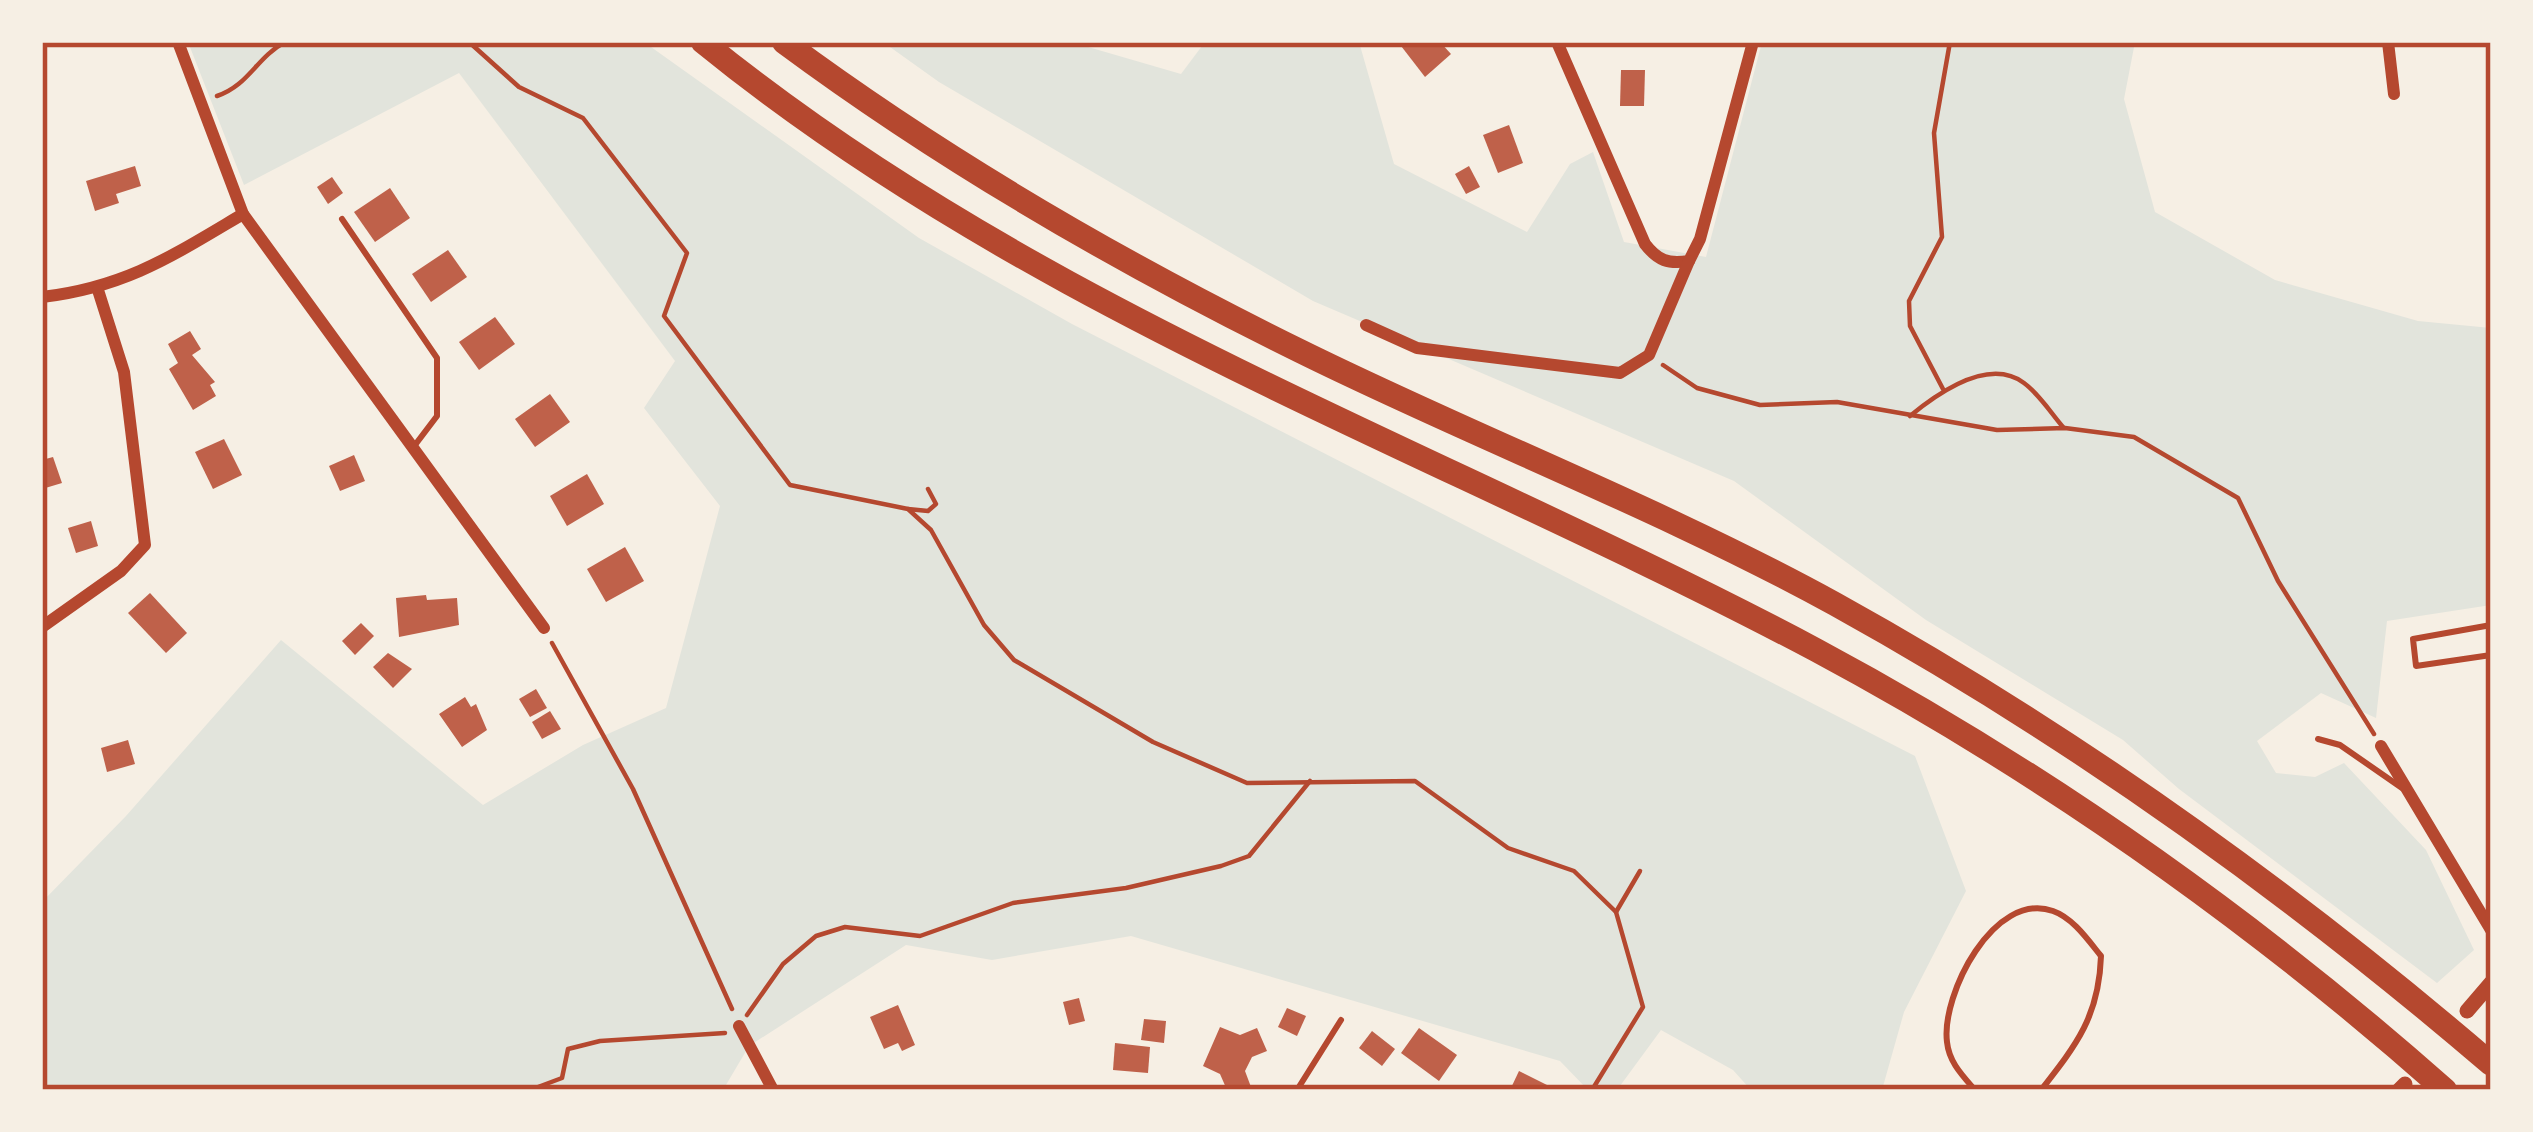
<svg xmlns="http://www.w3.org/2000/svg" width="2533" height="1132" font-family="'Fira Sans Condensed',sans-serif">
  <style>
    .green { fill: #e2e4dc }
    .building { fill: #bf614a }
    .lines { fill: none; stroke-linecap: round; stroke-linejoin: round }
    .path { stroke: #b5482f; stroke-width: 4.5 }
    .service { stroke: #b5482f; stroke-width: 6 }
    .minor { stroke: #b5482f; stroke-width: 12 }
    .tertiary { stroke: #b5482f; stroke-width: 15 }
    .motorway { stroke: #b5482f; stroke-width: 24 }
    .neatline { fill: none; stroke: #b5482f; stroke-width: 4.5 }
  </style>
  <rect width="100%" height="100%" fill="#f6efe4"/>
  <g class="green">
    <path d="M188 42H644L919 238 1072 324 1915 756 1966 891 1904 1012 1882 1090H1751L1733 1070 1661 1030 1617 1090H1588L1560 1061 1131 936 992 960 906 945 749 1046 723 1090H42V902L126 816 281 640 483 805 583 745 666 708 720 506 644 408 675 361 459 73 244 185Z"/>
    <path d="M883 42H1071L1181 74 1205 42H1359L1394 164 1527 232 1570 164 1593 152 1624 242 1706 257 1762 42H2135L2124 99 2155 212 2275 280 2418 321 2491 328V605L2387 621 2376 718 2321 693 2257 741 2276 773 2315 777 2344 763 2426 850 2474 950 2437 983 2179 789 2123 740 1926 620 1734 481 1313 301 939 82Z"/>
  </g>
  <g class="building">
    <path d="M1398 42H1440L1451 54 1425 77Z"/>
    <path d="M1621 70H1645L1644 106H1620Z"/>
    <path d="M1509 125 1523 163 1498 173 1483 135Z"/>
    <path d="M135 166 141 186 116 194 119 203 95 211 86 181Z"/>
    <path d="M1469 166 1480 187 1466 194 1455 174Z"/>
    <path d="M332 177 343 193 328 204 317 187Z"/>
    <path d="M390 188 410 218 375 242 354 212Z"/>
    <path d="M448 250 467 277 431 302 412 274Z"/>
    <path d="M495 317 515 344 479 370 459 342Z"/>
    <path d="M190 331 201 349 192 355 215 382 210 385 216 396 193 410 169 369 178 363 168 344Z"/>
    <path d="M550 394 570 422 535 447 515 419Z"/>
    <path d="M224 439 242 475 213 489 195 452Z"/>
    <path d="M354 455 365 481 340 491 329 466Z"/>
    <path d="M53 457 62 483 42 489V460Z"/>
    <path d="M587 474 604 504 567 526 550 496Z"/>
    <path d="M91 521 98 546 76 553 68 528Z"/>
    <path d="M625 547 644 581 606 602 587 569Z"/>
    <path d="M150 593 187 633 166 653 128 613Z"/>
    <path d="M426 595 427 600 457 598 459 625 399 637 396 598Z"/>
    <path d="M361 623 374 636 355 655 342 641Z"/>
    <path d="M388 653 412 669 393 688 373 667Z"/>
    <path d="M536 689 547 708 530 717 519 699Z"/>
    <path d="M465 697 471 707 476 704 487 730 462 747 439 714Z"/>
    <path d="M550 711 561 729 542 739 532 722Z"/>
    <path d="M128 740 135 764 107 772 101 748Z"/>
    <path d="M1079 998 1085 1021 1069 1025 1063 1002Z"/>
    <path d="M898 1005 915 1045 902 1051 898 1043 884 1049 870 1017Z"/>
    <path d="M1287 1008 1306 1016 1297 1036 1278 1027Z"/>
    <path d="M1144 1019 1166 1021 1164 1043 1141 1040Z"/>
    <path d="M1220 1027 1240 1035 1257 1028 1267 1051 1252 1057 1245 1071 1251 1087 1227 1090 1220 1074 1203 1066Z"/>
    <path d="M1419 1028 1457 1055 1439 1081 1401 1053Z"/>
    <path d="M1372 1031 1395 1049 1382 1066 1359 1048Z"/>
    <path d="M1115 1043 1150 1047 1148 1073 1113 1070Z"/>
    <path d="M1519 1071 1547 1085 1545 1090H1510Z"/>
  </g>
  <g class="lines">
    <g class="path">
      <path d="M469 42 519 87 583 118 687 253 664 316 790 485 908 509 931 530 984 625 1014 660 1153 742 1247 783 1415 781 1508 848 1574 871 1616 912 1643 1007 1592 1090"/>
      <path d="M217 96C249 85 256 58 285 42"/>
      <path d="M1663 365 1697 388 1760 405 1837 402 1997 430 2065 428 2134 437 2238 498 2278 581 2374 734"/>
      <path d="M1943 389 1910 326 1909 301 1942 237 1934 133 1950 42"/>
      <path d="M1910 416C1938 393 1989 357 2024 383 2039 394 2051 413 2063 427"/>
      <path d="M908 509 928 511 936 504 928 489"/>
      <path d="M552 643 633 789 732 1009"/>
      <path d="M1616 912 1640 871"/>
      <path d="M747 1015 783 964 816 936 845 927 920 936 1013 903 1126 888 1221 866 1249 856 1310 781"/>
      <path d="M530 1090 562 1078 568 1049 600 1041 725 1033"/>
    </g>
    <g class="service">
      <path d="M342 219 437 358V416L415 445"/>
      <path d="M2491 625 2413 639 2416 666 2491 655"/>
      <path d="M2318 739 2340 745 2402 788"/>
      <path d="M1297 1090 1341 1020"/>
      <path d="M1975 1090C1962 1075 1949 1062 1947 1042 1941 995 1994 890 2053 911 2073 918 2088 940 2101 956 2099 1016 2077 1044 2041 1090"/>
    </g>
    <g class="minor">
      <path d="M178 42 243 214 544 628"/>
      <path d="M1557 42 1645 244C1658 261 1668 264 1689 261L1700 239 1753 42"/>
      <path d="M2388 42 2394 94"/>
      <path d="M42 297C126 287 172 256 243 214"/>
      <path d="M1366 325 1417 348 1620 373 1649 355 1689 261"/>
      <path d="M42 627 121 571 145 545 124 372 98 290"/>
      <path d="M2381 746 2491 930"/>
      <path d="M739 1026 773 1090"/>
    </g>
    <g class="tertiary">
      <path d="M2467 1011 2491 983"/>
      <path d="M2399 1090 2405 1084"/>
    </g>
    <g class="motorway">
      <path d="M703 42C1034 312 1443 452 1816 650 2042 771 2253 920 2445 1090"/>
      <path d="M784 42C946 162 1119 262 1300 351 1476 438 1662 509 1835 604 2070 734 2287 889 2491 1064"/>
    </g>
  </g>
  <rect width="2533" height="1132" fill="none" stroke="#f6efe4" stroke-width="90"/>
  <rect x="45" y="45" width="2443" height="1042" class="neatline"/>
</svg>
